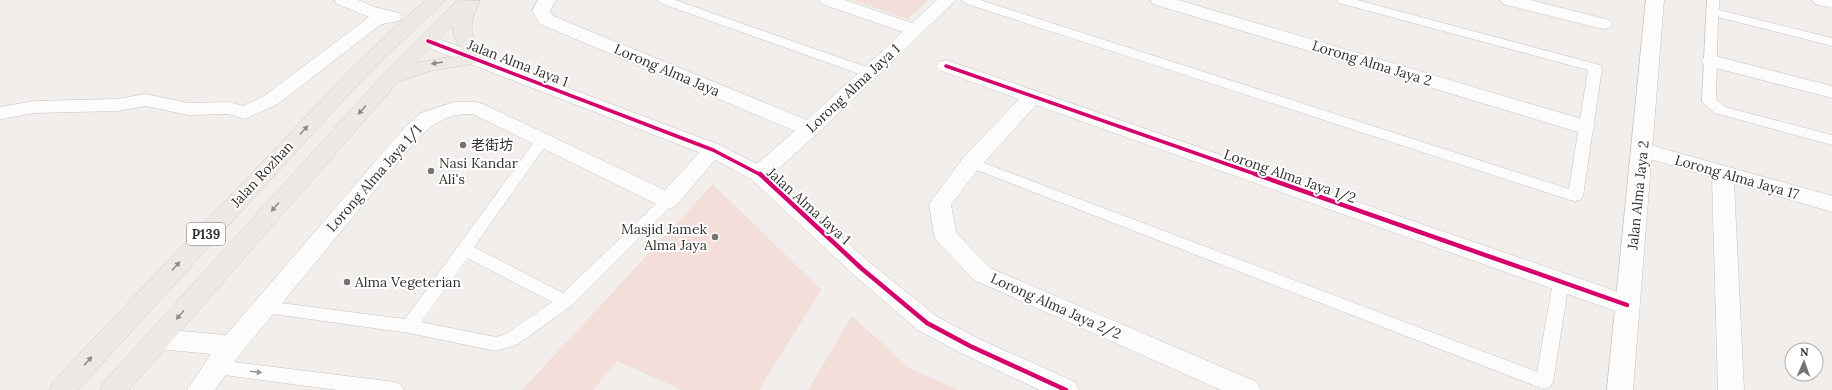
<svg xmlns="http://www.w3.org/2000/svg" width="1832" height="390" font-family="Lora,'Noto Sans SC',serif">
  <style>
    .green { fill: #f4ded9 }
    .lines { fill: none; stroke-linecap: round; stroke-linejoin: round }
    .lane-casing { stroke: #c7c4c2; stroke-width: 1 }
    .street-casing { stroke: #c7c4c2; stroke-width: 1 }
    .secondary-casing { stroke: #c7c4c2; stroke-width: 1 }
    .primary-casing { stroke: #cdcbca; stroke-width: 1 }
    .lane { fill: #fdfcfc; fill-rule: evenodd }
    .street { fill: #fdfcfc; fill-rule: evenodd }
    .secondary { fill: #fdfcfc; fill-rule: evenodd }
    .primary { fill: #efe9e5; fill-rule: evenodd }
    .cycleway-far1-casing { stroke: #fff; stroke-width: 5.5 }
    .cycleway-casing { stroke: #fff; stroke-width: 7 }
    .cycleway-far1 { stroke: #d6006c; stroke-width: 3.5 }
    .cycleway { stroke: #d6006c; stroke-width: 4.5 }
    .oneway { fill: #918d8a }
    .oneway2 { fill: #989696 }
    .poi-dot { fill: #767371; stroke: #fff; stroke-width: 1.5 }
    .labels { text-anchor: middle; dominant-baseline: central; stroke-width: 4; stroke-linejoin: round; paint-order: stroke }
    .shield { fill: #fff; stroke: #706f6d; stroke-width: 1 }
    .shield-label { font-size: 13px; font-weight: bold; fill: #33312f }
    .street-label { font-size: 14px; fill: #33312f; stroke: #fff }
    .poi-label { font-size: 14px; fill: #33312f; stroke: #fff; text-anchor: start }
  </style>
  <rect width="100%" height="100%" fill="#f1eeeb"/>
  <g class="green">
    <path d="M853 0H928L908 19Z"/>
    <path d="M713 184 821 290 759 390H682L617 361 593 390H522Z"/>
    <path d="M852 316 909 368 958 390H808Z"/>
  </g>
  <g class="lines">
    <defs>
      <g id="lane">
        <path d="M658 0H675L875 70 877 73 875 76H865L660 3Z"/>
        <path d="M962 0H980L1569 189 1588 70 1339 3 1337 0H1357L1600 65 1602 68 1583 196 1580 200 1575 201 1570 200 964 3Z"/>
        <path d="M1707 0H1719V10L1832 38V46L1718 17 1716 100 1725 107 1832 135V145L1715 113 1702 102Z"/>
        <path d="M542 136 547 138 549 141 474 247 563 293 663 197 668 196 673 197 676 201 571 306 518 344 496 351 409 333 259 312 257 307 259 302 265 301 405 319 537 138ZM467 258 552 302 506 334 496 337 421 322Z"/>
        <path d="M971 158 1537 372 1553 282 1555 278 1561 276 1567 278 1569 282 1553 382 1550 387 1544 389 1538 387 966 166 964 163 966 160Z"/>
        <path d="M217 360 395 382 401 385 404 390H337L217 374 211 372 208 367 211 362Z"/>
      </g>
      <g id="street">
        <path d="M334 0H358L374 7 399 13 402 17 399 21C392 23 387 22 380 25L278 104 245 119 228 114 188 115 146 106 117 111 35 113 0 119V107L35 101 117 99 146 94 188 103 229 102 243 106 264 96 369 17 337 4Z"/>
        <path d="M538 0H556L550 11 553 16 807 120 903 32 822 4 819 0H845L912 23 937 0H956L817 134 767 179 759 181 751 179 748 174 751 169 795 131 540 24 532 11Z"/>
        <path d="M1150 0H1178L1592 122 1595 127 1592 132 1585 134 1578 132 1153 4Z"/>
        <path d="M1500 0H1530L1609 20 1612 24 1609 28 1603 29 1503 4Z"/>
        <path d="M1812 0H1832V8L1815 4Z"/>
        <path d="M1711 55 1832 86V98L1704 65 1702 61 1704 57Z"/>
        <path d="M946 60 1636 298 1639 305 1636 312 1627 314 1618 312 1036 105 979 168 951 205 956 232 990 268 1257 382 1261 390H1221L974 280 937 241 934 235 929 204 963 158 1019 99 939 70 936 66 939 62Z"/>
        <path d="M454 102H476L483 104 665 190 706 145 713 143 720 145 723 150 676 206 668 209 660 206 473 114C446 114 437 121 418 138L241 353 215 390H187L211 354 159 349 150 346 146 339 150 332 159 329 226 335 404 128 421 113Z"/>
        <path d="M1643 143 1832 196V212L1734 183 1744 390H1718L1712 177 1636 155 1633 150 1636 145Z"/>
      </g>
      <g id="secondary">
        <path d="M1646 0H1664L1633 390H1607Z"/>
        <path d="M428 35 720 145 767 169 869 262 936 316 979 339 1075 382 1079 390H1040L961 353 918 330 853 274 751 179 706 155 421 45 419 41 421 37Z"/>
      </g>
      <g id="primary">
        <path d="M426 0H446L385 57 348 95 78 390H49L53 382 81 352 352 68 391 31Z"/>
        <path d="M458 0 480 1C467 27 470 35 485 58L483 62 430 71 398 82 129 390H100L104 382 381 77ZM452 26 454 36 464 54 416 63Z"/>
      </g>
    </defs>
    <use href="#lane" class="lane-casing"/>
    <use href="#street" class="street-casing"/>
    <use href="#secondary" class="secondary-casing"/>
    <use href="#primary" class="primary-casing"/>
    <use href="#lane" class="lane"/>
    <use href="#street" class="street"/>
    <use href="#secondary" class="secondary"/>
    <use href="#primary" class="primary"/>
    <defs>
      <g id="cycleway-far1">
        <path d="M428 41 713 150 761 175"/>
        <path d="M946 66 1258 175"/>
      </g>
      <g id="cycleway">
        <path d="M760 174 861 268 927 323 970 346 1066 390"/>
        <path d="M1255 174 1627 305"/>
      </g>
    </defs>
    <use href="#cycleway-far1" class="cycleway-far1-casing"/>
    <use href="#cycleway" class="cycleway-casing"/>
    <use href="#cycleway-far1" class="cycleway-far1"/>
    <use href="#cycleway" class="cycleway"/>
  </g>
  <defs><path id="oneway-solid" d="M-6-.8H1V-3.2L6.5 0L1 3.2V.8H-6Z"/></defs>
  <g class="oneway">
    <use href="#oneway-solid" transform="translate(437 63) rotate(171)"/>
    <use href="#oneway-solid" transform="translate(362 110) rotate(132)"/>
    <use href="#oneway-solid" transform="translate(304 130) rotate(-47)"/>
    <use href="#oneway-solid" transform="translate(275 207) rotate(131)"/>
    <use href="#oneway-solid" transform="translate(176 266) rotate(-47)"/>
    <use href="#oneway-solid" transform="translate(180 315) rotate(131)"/>
    <use href="#oneway-solid" transform="translate(88 361) rotate(-47)"/>
  </g>
  <use class="oneway2" href="#oneway-solid" transform="translate(256 372) rotate(7)"/>
  <g class="poi-dot">
    <circle cx="463" cy="145" r="4"/>
    <circle cx="431" cy="171" r="4"/>
    <circle cx="715" cy="237" r="4"/>
    <circle cx="347" cy="282" r="4"/>
  </g>
  <g class="labels">
    <rect class="shield" x="187" y="223" width="38" height="22" rx="3"/>
    <g class="shield-label">
      <text x="206" y="234">P139</text>
    </g>
    <g class="street-label">
      <text transform="translate(518 63) rotate(21)">Jalan Alma Jaya 1</text>
      <text transform="translate(1372 63) rotate(17)">Lorong Alma Jaya 2</text>
      <text transform="translate(667 70) rotate(23)">Lorong Alma Jaya</text>
      <text transform="translate(853 88) rotate(-43)">Lorong Alma Jaya 1</text>
      <text transform="translate(262 174) rotate(-47)">Jalan Rozhan</text>
      <text transform="translate(1290 176) rotate(19)">Lorong Alma Jaya 1/2</text>
      <text transform="translate(1737 177) rotate(16)">Lorong Alma Jaya 17</text>
      <text transform="translate(374 178) rotate(-49)">Lorong Alma Jaya 1/1</text>
      <text transform="translate(1638 195) rotate(-84)">Jalan Alma Jaya 2</text>
      <text transform="translate(809 206) rotate(42)">Jalan Alma Jaya 1</text>
      <text transform="translate(1056 306) rotate(24)">Lorong Alma Jaya 2/2</text>
    </g>
    <g class="poi-label">
      <text x="471" y="145">老街坊</text>
      <text x="439" y="163">Nasi Kandar<tspan x="439" dy="16">Ali's</tspan></text>
      <text x="707" y="229" text-anchor="end">Masjid Jamek<tspan x="707" dy="16">Alma Jaya</tspan></text>
      <text x="355" y="282">Alma Vegeterian</text>
    </g>
  </g>
  <g transform="translate(1804 362) rotate(2)"><circle r="19" fill="#ffffff" stroke="#adadac"/>
  <path d="M0-3L7 15L0 10L-7 15Z" fill="#767371"/>
  <text y="-6" font-size="11" font-weight="bold" text-anchor="middle" fill="#33312f">N</text>
  </g>
</svg>
